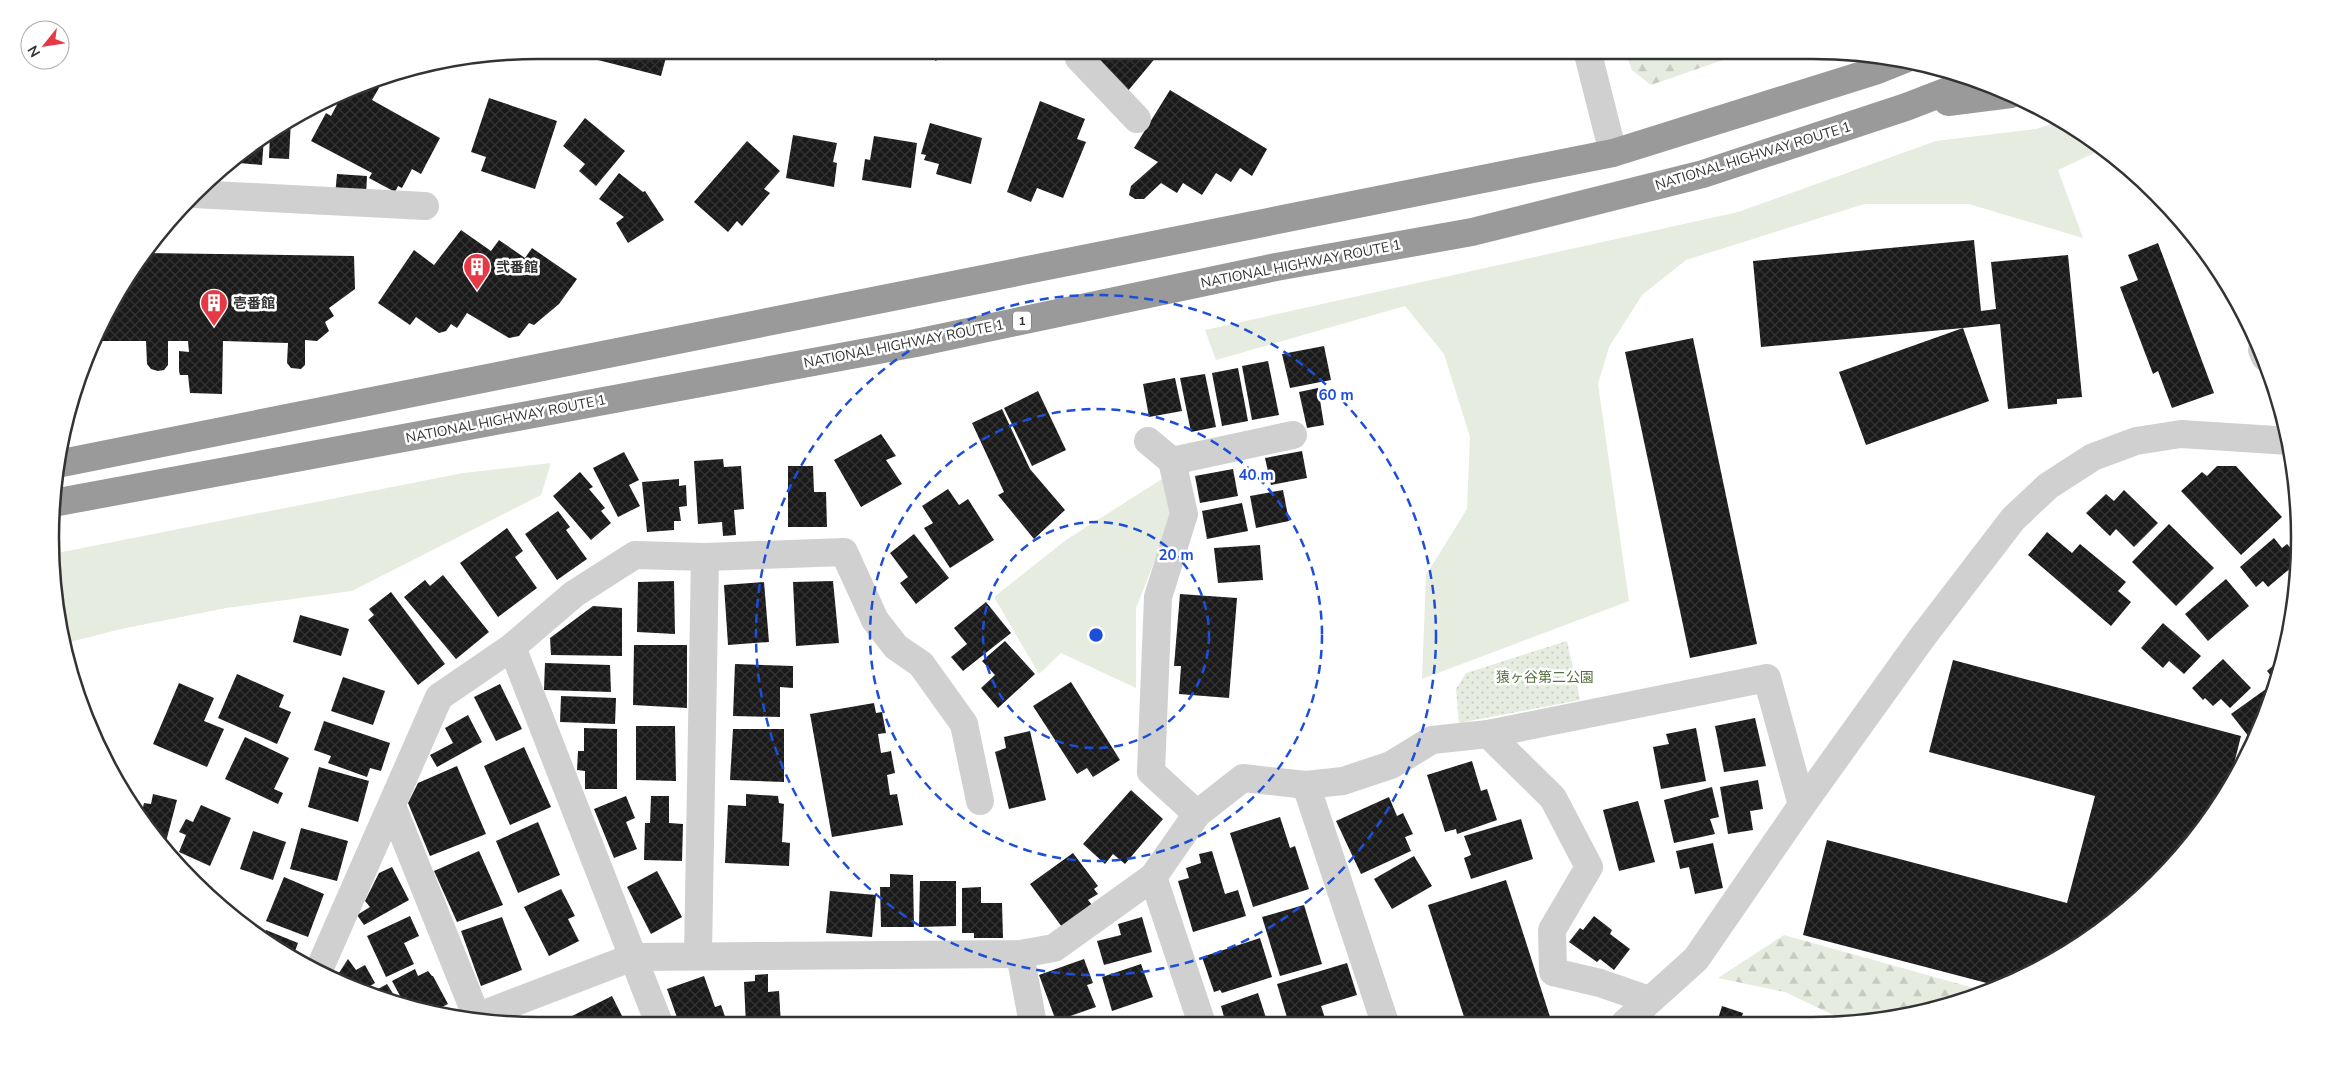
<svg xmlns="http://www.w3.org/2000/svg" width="2350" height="1076" font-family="'Nunito Sans','Noto Sans JP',sans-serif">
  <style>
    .grass { fill: #e6ecdf }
    .forest { fill: url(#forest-firs) }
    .park { fill: url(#park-dots) }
    .building { fill: url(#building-cross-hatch) }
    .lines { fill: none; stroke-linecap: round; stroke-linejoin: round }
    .minor { stroke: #d0d0d0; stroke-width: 28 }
    .highway { stroke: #9a9a9a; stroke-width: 28 }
    .ring { fill: none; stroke: #1d4ed8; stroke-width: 2.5; stroke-dasharray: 9 6 }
    .labels { text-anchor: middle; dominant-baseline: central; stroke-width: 5; stroke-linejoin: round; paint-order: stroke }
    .shield { fill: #fff; stroke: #707070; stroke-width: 1 }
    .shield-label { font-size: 12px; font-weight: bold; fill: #333 }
    .street-label { font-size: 14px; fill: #333; stroke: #fff }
    .poi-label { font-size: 14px; font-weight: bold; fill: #333; stroke: #fff; text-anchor: start }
    .park-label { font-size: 14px; fill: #56703f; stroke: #fff }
    .rim { fill: none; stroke: #333; stroke-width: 2.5 }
    .centre { fill: #1d4ed8; stroke: #fff; stroke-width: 2.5 }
    .ring-label { font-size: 15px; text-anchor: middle; font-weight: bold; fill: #1d4ed8; stroke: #fff; stroke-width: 5; stroke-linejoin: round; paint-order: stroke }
  </style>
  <defs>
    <pattern id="forest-firs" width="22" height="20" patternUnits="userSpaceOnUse" patternTransform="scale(1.25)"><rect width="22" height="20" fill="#e6ecdf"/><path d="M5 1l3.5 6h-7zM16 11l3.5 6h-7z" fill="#c6cbc0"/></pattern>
    <pattern id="park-dots" width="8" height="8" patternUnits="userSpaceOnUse" patternTransform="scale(1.25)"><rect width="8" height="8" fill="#e6ecdf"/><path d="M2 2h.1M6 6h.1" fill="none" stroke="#c6cbc0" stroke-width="1.8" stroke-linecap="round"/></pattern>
    <pattern id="building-cross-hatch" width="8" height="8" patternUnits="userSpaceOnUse" patternTransform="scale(1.25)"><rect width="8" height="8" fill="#1a1a1a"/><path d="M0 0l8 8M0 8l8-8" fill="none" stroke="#333"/></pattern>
  </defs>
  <rect width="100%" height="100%" fill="#fff"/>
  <g class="grass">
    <path d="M2062 121 2083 132 2103 149 2058 170 2083 238 1969 204H1864L1686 260 1642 295 1609 347 1598 384 1629 601 1422 679 1426 575 1467 509 1470 437 1444 354 1405 306 1216 360 1205 330 1738 212 1936 141 2036 129Z"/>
    <path d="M551 463 541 495 352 591 226 608 121 629 62 644 52 554 463 473Z"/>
    <path d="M1162 479 1171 519 1136 608V688L1061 653 1039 674 994 597 1066 540Z"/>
  </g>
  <g class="forest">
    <path d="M1624 50H1752L1651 85 1632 70Z"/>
    <path d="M1784 935 1988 992 1876 1022H1848L1785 992 1718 978Z"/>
  </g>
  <path class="park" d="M1567 641 1580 700 1459 723 1456 689 1466 673Z"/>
  <g class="building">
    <path d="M597 50H668L661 76 594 59Z"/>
    <path d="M922 50H944L936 61Z"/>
    <path d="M1096 50H1162L1127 92 1097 67Z"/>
    <path d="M377 78 383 81 372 100 440 138 421 174 412 169 402 188 398 186 395 192 369 178 372 173 311 141 326 113 331 116 341 97 338 95Z"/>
    <path d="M1170 90 1267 149 1252 176 1240 168 1231 182 1216 173 1202 195 1183 183 1177 193 1161 183 1144 199H1135L1129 195 1131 186 1158 162 1134 148Z"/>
    <path d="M489 98 557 121 535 189 481 171 486 157 471 152Z"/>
    <path d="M1040 101 1085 119 1077 139 1086 142 1063 198 1037 188 1031 202 1007 192Z"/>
    <path d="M585 118 625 151 596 186 579 171 585 164 563 146Z"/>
    <path d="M291 119 289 159 269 158 270 133Z"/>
    <path d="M930 123 982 138 971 184 936 174 939 164 924 160 926 155 921 154Z"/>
    <path d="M793 135 837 143 833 162 837 163 834 187 786 178Z"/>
    <path d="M874 136 917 143 911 188 862 180 865 159 870 160Z"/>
    <path d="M264 137 262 165 239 163 240 154Z"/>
    <path d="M747 141 780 171 764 189 770 193 742 226 737 221 728 232 694 202Z"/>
    <path d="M619 173 643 192 645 191 664 220 628 243 616 223 624 217 599 199Z"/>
    <path d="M337 174 367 176 366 196H335Z"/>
    <path d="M461 230 491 251 499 240 525 258 532 248 577 279 559 304 534 325 529 323 519 336 509 338 467 313 457 328 451 324 446 331 439 333 416 317 410 325 378 303 414 250 434 265Z"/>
    <path d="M1974 240 1981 311 1996 309 1991 262 2068 255 2082 397 2057 399V404L2008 409 2000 324 1963 328 1989 401 1866 445 1839 372 1963 328 1761 347 1753 261Z"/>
    <path d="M2158 243 2214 393 2172 408 2158 371 2153 374 2120 287 2138 280 2128 255Z"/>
    <path d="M144 253 354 256 355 289 329 308 334 316 325 322 329 331 317 341 305 340V365L301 369 291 368 287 363 288 343 223 341 222 394 190 393 188 375H180L179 371V351L189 352 188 341H168V365L164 370 158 371 151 369 147 364 146 341H94L115 294Z"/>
    <path d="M1693 338 1757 644 1690 658 1625 352Z"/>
    <path d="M1324 346 1331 380 1290 388 1282 354Z"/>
    <path d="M1268 361 1279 415 1252 420 1242 366Z"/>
    <path d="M1238 368 1248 421 1222 426 1212 373Z"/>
    <path d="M1205 374 1216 427 1191 432 1180 378Z"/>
    <path d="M1175 378 1182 411 1149 417 1143 384Z"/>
    <path d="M1318 388 1324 425 1307 428 1299 392Z"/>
    <path d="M1038 391 1066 450 1032 466 1004 408Z"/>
    <path d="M1002 409 1030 469 1065 510 1034 539 998 495 1004 492 972 423Z"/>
    <path d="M881 434 896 456 886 460 902 484 861 507 834 460Z"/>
    <path d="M1302 451 1307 478 1271 485 1265 458Z"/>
    <path d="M624 452 639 480 629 485 640 506 618 517 593 468Z"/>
    <path d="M723 459 724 467 741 466 744 509 734 510 736 535 723 536 722 522 698 524 694 461Z"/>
    <path d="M788 466H813L814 492H826L827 527H788Z"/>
    <path d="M2217 466H2236L2282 517 2241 555 2181 491 2202 472 2207 476Z"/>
    <path d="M1233 469 1238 496 1200 503 1195 476Z"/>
    <path d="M580 472 593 487 589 489 605 508 601 511 611 523 591 540 553 496Z"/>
    <path d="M679 479V486L686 485 687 506 679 507 681 521H674V530L647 532 642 482Z"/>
    <path d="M948 489 959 505 968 499 994 540 950 568 924 528 933 523 922 506Z"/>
    <path d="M1283 490 1289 521 1256 528 1250 496Z"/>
    <path d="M2124 490 2158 523 2134 547 2116 529 2110 536 2086 513 2106 494 2114 501Z"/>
    <path d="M1242 503 1248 531 1207 539 1202 511Z"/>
    <path d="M558 511 570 527 566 530 587 559 557 580 525 534Z"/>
    <path d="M2169 524 2214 568 2176 606 2132 562Z"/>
    <path d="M507 528 523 551 515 557 537 588 498 617 460 563Z"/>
    <path d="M2047 532 2072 553 2080 544 2126 582 2118 591 2131 602 2111 626 2028 555Z"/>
    <path d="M914 534 949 578 916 604 900 583 908 577 890 553Z"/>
    <path d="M2274 538 2282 548 2287 544 2298 557V562L2268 587 2263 581 2256 587 2240 567Z"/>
    <path d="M1260 545 1263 580 1218 583 1214 548Z"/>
    <path d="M443 575 489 632 456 659 404 597 425 580 430 586Z"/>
    <path d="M2226 579 2249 606 2208 641 2185 614Z"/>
    <path d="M674 581 675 634 637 632 638 582Z"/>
    <path d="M833 581 839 643 796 646 793 582Z"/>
    <path d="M764 582 769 642 728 645 724 585Z"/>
    <path d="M391 592 445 664 418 685 368 620 374 615 369 609Z"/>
    <path d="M1180 594 1237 598 1229 698 1179 694 1181 666H1174Z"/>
    <path d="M986 602 1011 633 963 671 951 657 967 644 954 628Z"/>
    <path d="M593 606 622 608V656L551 655 550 638Z"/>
    <path d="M300 615 349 629 341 656 293 642Z"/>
    <path d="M2163 623 2201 656 2184 674 2169 661 2163 668 2141 648Z"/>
    <path d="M1005 641 1035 674 998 708 981 688 995 675 982 661Z"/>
    <path d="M634 645H687V708L633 705Z"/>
    <path d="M2284 656 2276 682 2267 671Z"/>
    <path d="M2223 659 2251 688 2230 708 2221 699 2213 706 2205 698 2203 700 2192 688Z"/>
    <path d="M1953 660 2241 736 2229 784 2199 835 2109 925 2002 987 1803 935 1827 840 2067 903 2095 796 1929 752Z"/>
    <path d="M545 663 610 665 611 692 544 690Z"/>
    <path d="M735 664 793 666V688L780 687V717L733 716Z"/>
    <path d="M237 674 284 695 279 707 291 712 277 744 218 718Z"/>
    <path d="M343 677 385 691 373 725 331 711Z"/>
    <path d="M1071 682 1120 760 1093 777 1087 768 1077 774 1033 706Z"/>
    <path d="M179 683 214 698 204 721 224 729 207 767 153 744Z"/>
    <path d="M500 684 522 729 496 741 474 697Z"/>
    <path d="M2266 689 2271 696 2263 724 2253 742 2231 714Z"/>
    <path d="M561 696 616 698 615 724 560 722Z"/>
    <path d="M874 703 876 713 882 712 886 733 878 734 881 753 891 751 895 773 887 775 890 795 897 794 903 825 832 837 810 714Z"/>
    <path d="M468 715 482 742 437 767 430 755 453 743 445 728Z"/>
    <path d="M1755 718 1766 766 1724 772 1715 726Z"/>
    <path d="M324 721 390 743 381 771 370 768 367 777 328 763 331 756 314 750Z"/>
    <path d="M636 726H675L676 781 636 780Z"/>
    <path d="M584 728 617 729V789H585V771L577 770 578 751H584Z"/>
    <path d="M1696 728 1706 781 1661 789 1653 747 1669 744 1666 734Z"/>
    <path d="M733 729H784V782L730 780Z"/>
    <path d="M1030 731 1046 800 1009 809 995 752 1006 748 1004 737Z"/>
    <path d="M245 737 289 758 274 789 283 793 278 804 225 779Z"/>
    <path d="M524 747 551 807 510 825 484 766Z"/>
    <path d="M1472 761 1481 791 1487 789 1497 820 1457 834 1456 829 1445 832 1427 775Z"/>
    <path d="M457 766 486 834 430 856 408 803 418 783Z"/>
    <path d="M319 767 369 781 358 822 308 807Z"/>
    <path d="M1758 780 1763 809 1750 811 1753 830 1728 834 1720 787Z"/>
    <path d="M1712 787 1719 817 1710 819 1715 834 1674 843 1664 800Z"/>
    <path d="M1131 790 1163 819 1125 864 1113 854 1105 864 1083 844Z"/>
    <path d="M153 794 177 800 164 849 140 819 144 803 151 804Z"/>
    <path d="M746 794 778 796 779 803 784 804 782 842 790 843 789 866 725 863 728 805 746 806Z"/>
    <path d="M626 796 635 818 626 822 637 849 614 858 594 809Z"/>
    <path d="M651 796H669V823L683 824 682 861 644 860 645 823H650Z"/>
    <path d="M1389 797 1397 816 1403 813 1413 834 1405 837 1411 851 1361 874 1336 821Z"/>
    <path d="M1638 801 1655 862 1619 871 1603 810Z"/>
    <path d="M201 805 231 818 210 866 179 852 186 835 179 832 186 819 193 822Z"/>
    <path d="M1280 817 1290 848 1295 846 1309 889 1253 907 1230 833Z"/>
    <path d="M1521 819 1533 859 1471 879 1464 858 1471 855 1464 836Z"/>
    <path d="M538 822 560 875 518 893 496 841Z"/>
    <path d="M301 828 348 841 337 881 290 869Z"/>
    <path d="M253 831 286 842 273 880 240 869Z"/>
    <path d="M1713 843 1723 888 1695 894 1689 867 1680 869 1676 851Z"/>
    <path d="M479 851 503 905 457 922 434 871Z"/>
    <path d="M1212 851 1225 894 1238 890 1246 916 1193 932 1178 881 1189 878 1186 868 1201 863 1199 854Z"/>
    <path d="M1073 853 1098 886 1094 889 1098 894 1088 900 1092 905 1062 927 1030 884Z"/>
    <path d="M1414 856 1432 886 1392 909 1374 879Z"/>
    <path d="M392 867 409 900 364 925 357 915 370 907 365 901 379 873Z"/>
    <path d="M657 871 682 917 651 934 627 887Z"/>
    <path d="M890 874 913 875 914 927H881L880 887H890Z"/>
    <path d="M284 877 324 894 308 937 266 921Z"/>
    <path d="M1506 880 1552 1023H1466L1428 905Z"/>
    <path d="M920 881H956V926L919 927Z"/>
    <path d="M981 887V903H1002L1003 938H974V933H962V888Z"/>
    <path d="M561 889 575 916 568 919 579 941 549 956 524 907Z"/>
    <path d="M830 891 876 895 872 937 826 933Z"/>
    <path d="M1304 905 1322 964 1280 976 1262 917Z"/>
    <path d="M410 916 419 936 404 943 414 964 386 977 367 936Z"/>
    <path d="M1594 916 1612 930 1610 934 1630 949 1614 970 1600 959 1597 962 1569 942 1580 928 1583 930Z"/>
    <path d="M502 917 522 970 481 986 461 931Z"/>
    <path d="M1142 917 1152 952 1104 965 1097 941 1121 935 1118 924Z"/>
    <path d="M266 930 298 943 292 959 263 938Z"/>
    <path d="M1260 938 1272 977 1222 993 1220 990 1214 992 1202 957Z"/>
    <path d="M348 959 356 970 365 965 375 983 360 992 337 982 335 979Z"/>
    <path d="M1084 959 1093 983 1087 985 1096 1007 1056 1021 1039 975Z"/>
    <path d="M1347 963 1357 995 1321 1006 1327 1024H1289L1277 984Z"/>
    <path d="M1141 964 1153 997 1112 1011 1102 977Z"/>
    <path d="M415 969 418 976 428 971 432 976H433L448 1004 440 1008 442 1013 438 1015 405 1005 392 981Z"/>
    <path d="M768 974V992L779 991 781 1025H746L744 982 755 981V975Z"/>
    <path d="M704 976 715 1007 721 1005 728 1025 680 1026 667 989Z"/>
    <path d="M387 984 399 1003 369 994Z"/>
    <path d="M1258 993 1268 1024H1226L1221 1006Z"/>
    <path d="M612 996 627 1026H552Z"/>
    <path d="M1722 1006 1743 1013 1740 1022H1717Z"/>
  </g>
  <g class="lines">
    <g class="minor">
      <path d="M1587 50 1613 153"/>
      <path d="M1079 58 1137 119"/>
      <path d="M194 194 425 206"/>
      <path d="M2262 350 2265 357"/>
      <path d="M1148 441 1172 461 1184 514 1158 597 1151 772 1197 814"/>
      <path d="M1172 461 1293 435"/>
      <path d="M705 557 844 552 875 620 896 647 921 664 964 724 980 801"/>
      <path d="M512 647 660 1026"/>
      <path d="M1488 734 1553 798 1589 867 1552 930 1553 972 1600 983 1649 1000"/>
      <path d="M1306 785 1385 1023"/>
      <path d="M392 806 478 1020"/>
      <path d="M1153 877 1202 1024"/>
      <path d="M1020 954 1033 1024"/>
      <path d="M318 972 439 697 512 647 574 594 635 555 705 557 698 955"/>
      <path d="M471 1019 633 957 1020 954 1054 948 1153 877 1197 814 1243 778 1306 785 1343 781 1391 765 1432 740 1488 734 1767 678 1802 805"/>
      <path d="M1625 1023 1696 959 1802 805 1921 639 2013 519 2048 486 2093 457 2136 441 2181 434 2290 441"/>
    </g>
    <g class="highway">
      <path d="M1948 102 2011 94"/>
      <path d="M57 464 1613 153 1875 71 1905 59"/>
      <path d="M53 503 916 343 1276 267 1472 232 1703 174 1906 107 1976 80"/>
    </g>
  </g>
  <g class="ring">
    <circle cx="1096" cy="635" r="113"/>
    <circle cx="1096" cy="635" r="226"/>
    <circle cx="1096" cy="635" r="340"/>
  </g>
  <defs>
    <symbol id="building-pin" viewBox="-11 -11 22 30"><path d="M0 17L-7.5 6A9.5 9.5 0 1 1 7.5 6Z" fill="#e63946" stroke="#fff"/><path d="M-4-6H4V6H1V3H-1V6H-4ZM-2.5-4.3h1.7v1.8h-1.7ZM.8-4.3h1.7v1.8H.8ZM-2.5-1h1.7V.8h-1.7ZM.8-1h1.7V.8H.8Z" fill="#fff"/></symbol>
  </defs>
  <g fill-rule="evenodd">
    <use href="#building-pin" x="461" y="251" width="32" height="43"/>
    <use href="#building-pin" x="198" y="287" width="32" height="43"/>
  </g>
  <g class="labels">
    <rect class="shield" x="1013" y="311.5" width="18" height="19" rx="4"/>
    <g class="shield-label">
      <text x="1022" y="321">1</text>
    </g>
    <g class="street-label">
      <text transform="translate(1753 156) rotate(-17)">NATIONAL HIGHWAY ROUTE 1</text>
      <text transform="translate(1301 264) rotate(-11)">NATIONAL HIGHWAY ROUTE 1</text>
      <text transform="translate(904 344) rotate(-11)">NATIONAL HIGHWAY ROUTE 1</text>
      <text transform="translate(506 419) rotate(-11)">NATIONAL HIGHWAY ROUTE 1</text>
    </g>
    <g class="poi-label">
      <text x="496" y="267">弐番館</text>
      <text x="233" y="303">壱番館</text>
    </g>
    <g class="park-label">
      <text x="1545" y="677">猿ヶ谷第二公園</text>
    </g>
  </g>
  <path d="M0 0H2350V1076H0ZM538 59H1812A479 479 0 0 1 2291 538V538A479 479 0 0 1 1812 1017H538A479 479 0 0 1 59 538V538A479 479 0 0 1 538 59Z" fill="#fff" fill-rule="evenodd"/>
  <path class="rim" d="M538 59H1812A479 479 0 0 1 2291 538V538A479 479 0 0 1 1812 1017H538A479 479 0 0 1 59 538V538A479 479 0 0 1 538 59Z"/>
  <circle cx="1096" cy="635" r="8" class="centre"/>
  <g class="ring-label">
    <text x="1336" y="400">60 m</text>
    <text x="1256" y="480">40 m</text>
    <text x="1176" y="560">20 m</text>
  </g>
  <g transform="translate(45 45) rotate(240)"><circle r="24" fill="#ffffff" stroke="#adadad"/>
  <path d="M0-4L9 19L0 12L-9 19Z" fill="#e63946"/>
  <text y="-8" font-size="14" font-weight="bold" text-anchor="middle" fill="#333333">N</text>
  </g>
</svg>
